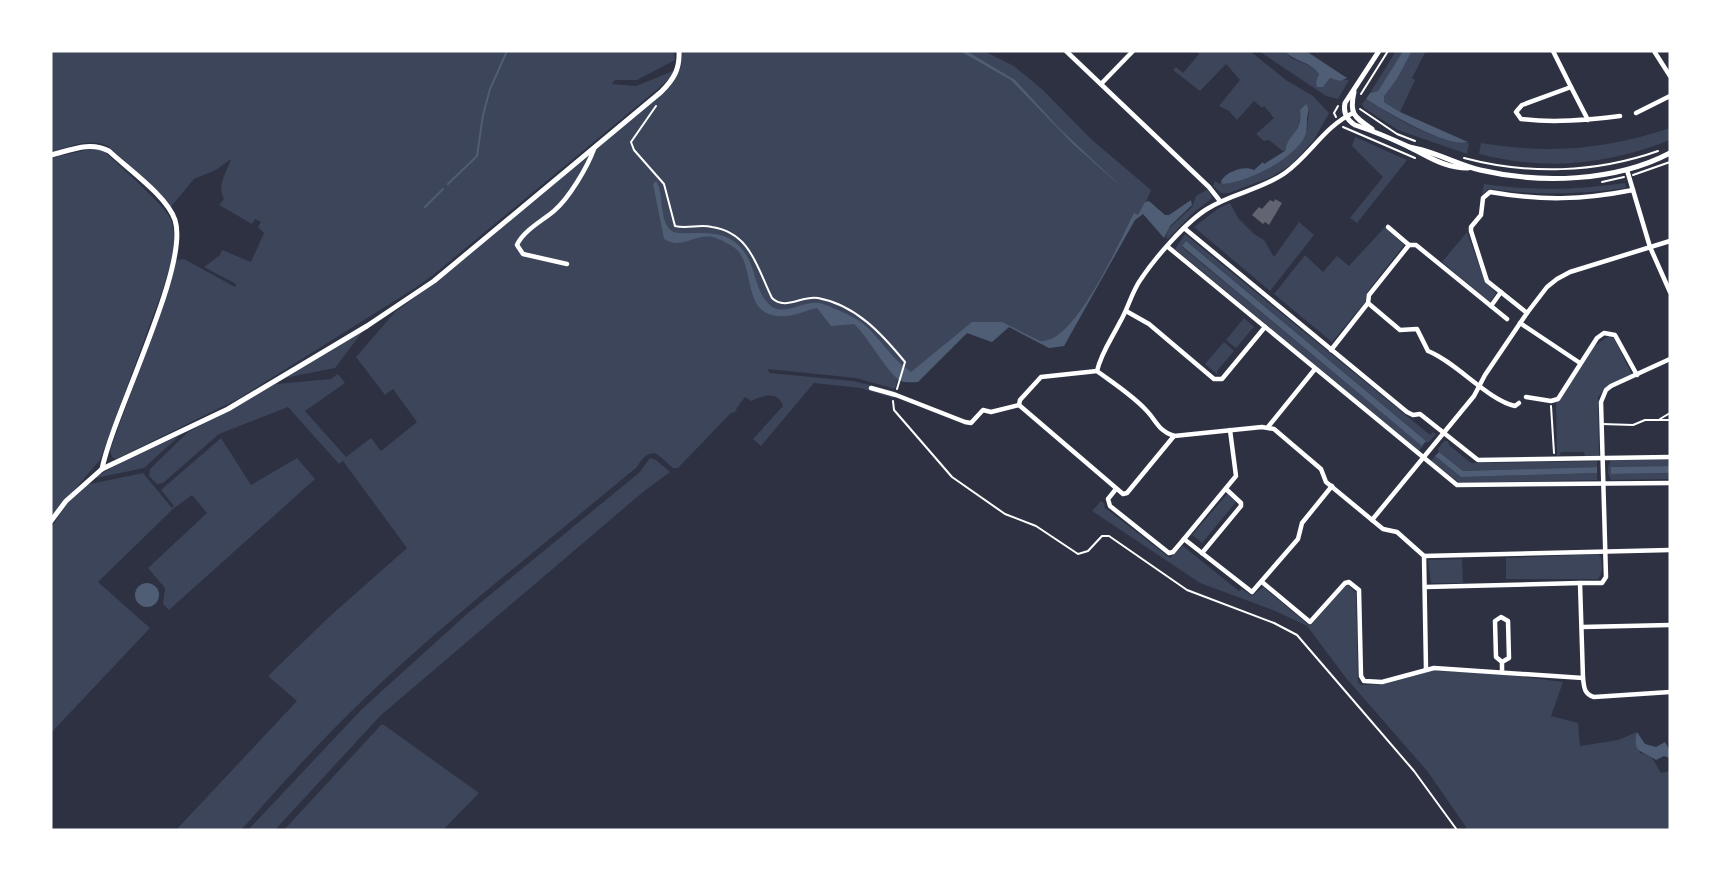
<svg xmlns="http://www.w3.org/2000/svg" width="1721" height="881" font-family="'DM Sans',sans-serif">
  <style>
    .green { fill: #3c4559 }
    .water { fill: #4f5d75 }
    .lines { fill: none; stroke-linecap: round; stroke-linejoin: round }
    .stream { stroke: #4f5d75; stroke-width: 2 }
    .building { fill: #626471 }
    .path { stroke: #fff; stroke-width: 2 }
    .service { stroke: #fff; stroke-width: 2 }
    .minor { stroke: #fff; stroke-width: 4.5 }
    .tertiary { stroke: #fff; stroke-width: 5 }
  </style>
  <rect width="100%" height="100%" fill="#2d3142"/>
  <g class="green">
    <path d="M51 51H674L675 60 637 80H615L612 84 636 86 673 71V75L654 92 432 276 412 290 238 399 116 459 112 457 110 450 163 306 176 260 184 259 235 287 236 284 204 267 220 255 222 250 251 262 264 233 258 227 261 222 255 219 252 224 219 205 224 199C216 186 227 172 231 159L216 170 194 179 170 208 151 185 108 146C90 137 69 147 51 152Z"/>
    <path d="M682 51H984L1014 66 1043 90 1091 139 1151 190 1140 216 1135 220 1124 237 1064 346 1049 348 1009 327 992 342 967 333 918 382H904L898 379 895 389 856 378 767 369 770 373 853 381 895 391 893 398 860 388 814 383 761 446 753 439 783 406C778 390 762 396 751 401L745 397 736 409 737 411 731 413 678 468H673L657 454C646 452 643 458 637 467 546 543 451 616 365 698 321 740 281 785 241 830H176L297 701 268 676 329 617 407 548 343 461 339 464 288 407 219 434 163 483 157 484 149 476 150 469 188 432 276 384 331 379 338 374 345 383 305 411 346 457 371 438 381 451 417 422 393 389 385 395 356 357 395 312 441 278 655 100C671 85 684 74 682 51Z"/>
    <path d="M1196 51H1250L1286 80 1313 96 1329 113 1314 140 1291 165 1269 178 1229 193H1221L1213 186 1215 181 1220 184 1221 181 1224 184 1284 157 1307 130 1309 110H1300C1302 131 1290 135 1284 152L1269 140 1264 141 1256 134 1274 118 1264 106 1262 108 1254 101 1237 120 1229 111 1219 106 1240 80 1226 64 1200 91 1173 70 1176 67 1183 73 1199 54Z"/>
    <path d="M1259 51H1285L1291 58 1317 69 1323 87 1330 78 1349 80 1338 99 1326 96Z"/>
    <path d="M1396 51H1403L1378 91 1370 93Z"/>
    <path d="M1412 51H1426L1412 78 1415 80 1400 112 1384 102 1383 96 1397 79Z"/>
    <path d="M1366 99C1396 118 1434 142 1469 143L1467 154 1398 130 1364 108 1362 104Z"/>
    <path d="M1670 128V140C1607 165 1546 171 1479 154L1481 143C1549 154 1604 150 1670 128Z"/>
    <path d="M1355 137 1407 160 1357 223 1350 218 1383 177 1352 146Z"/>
    <path d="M95 148 104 151C118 165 166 206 171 220 179 241 169 269 163 289L100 460 51 517V158Z"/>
    <path d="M1625 183 1626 188C1579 195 1536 195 1489 189L1482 194 1484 184C1532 191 1577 190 1625 183Z"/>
    <path d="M1208 189 1212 198 1192 214 1168 239 1166 238 1168 229 1192 207 1196 196Z"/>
    <path d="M1230 203 1238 218 1254 234 1264 240 1274 257 1299 222 1314 235 1270 291 1194 227 1219 208Z"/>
    <path d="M1385 227 1404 245 1368 291 1365 302 1332 342 1274 294 1305 255 1323 272 1337 256 1349 266Z"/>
    <path d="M1467 232 1485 282 1496 293 1490 302 1442 262Z"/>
    <path d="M1185 234 1430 435 1433 432 1436 434 1429 442 1425 443 1426 441 1186 241 1182 247 1423 446 1419 451 1175 249Z"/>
    <path d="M1244 318 1254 327 1236 348 1226 340Z"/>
    <path d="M363 331 335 368 285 378Z"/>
    <path d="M1609 336 1614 338 1632 375 1606 387 1598 397 1599 456 1585 457 1584 452H1561L1560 455 1557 456 1556 403 1594 346Z"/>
    <path d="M1224 342 1234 351 1217 371 1218 375 1205 364Z"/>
    <path d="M179 436 144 468 96 478 97 476 131 457Z"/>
    <path d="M221 438 251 485 297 458 315 479 169 610 163 604 165 588 148 568 207 513 192 495 173 509 98 582 150 628 51 733V528L67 504 85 485 143 473 172 508 174 506 161 490Z"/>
    <path d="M1444 441H1448L1449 445 1471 463 1597 461V467L1463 471 1439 452 1438 449Z"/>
    <path d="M1435 456 1461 477 1597 473V480L1460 483 1431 461Z"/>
    <path d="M650 458 656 460 670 472 643 492 380 716 275 830H248L362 709 468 613 640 472Z"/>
    <path d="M1670 459V466L1611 467V474L1670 473V479L1611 480C1607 474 1607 467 1611 460Z"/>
    <path d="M1227 494 1236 502 1202 543 1192 535Z"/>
    <path d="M1101 501 1105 504 1104 507 1170 558 1183 546 1239 591 1242 589 1252 596 1263 587 1310 626 1347 584 1356 593 1358 682 1361 685 1384 684 1431 671 1484 672 1563 682 1551 716 1578 723 1580 746 1618 740 1637 732 1640 753 1651 756 1661 773 1670 771V830H1468L1428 772 1346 678 1307 626 1273 610 1200 583 1092 511Z"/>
    <path d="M1599 554C1603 561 1603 574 1598 579H1506V558Z"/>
    <path d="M1462 559 1463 583H1431L1428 560Z"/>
    <path d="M381 725H384L479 793 443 830H284Z"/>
  </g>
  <g class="water">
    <path d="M960 51 968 52 1015 80 1060 129 1126 191 1073 144 1011 80Z"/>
    <path d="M1285 51H1306L1347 78 1340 81 1330 78 1323 87H1317L1316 82 1319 74C1312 62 1294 62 1285 51Z"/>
    <path d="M1403 51H1412L1397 79 1384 96V102L1400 112 1468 142C1446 148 1385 111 1366 99L1370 93 1378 91Z"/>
    <path d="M1306 104C1310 109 1308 111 1307 118 1307 128 1307 136 1300 144 1283 164 1249 181 1223 184L1221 181C1226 172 1244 165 1254 170L1263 162 1264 164 1285 151C1288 133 1303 133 1300 110Z"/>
    <path d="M656 181C665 195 658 221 672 231 680 237 711 228 730 239 760 257 750 289 771 306 785 317 807 298 823 304 834 308 858 318 866 326 882 341 892 359 911 372L972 322H1002L1040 341C1074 346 1120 240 1134 213L1138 215 1145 202 1149 201 1165 215H1169L1191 200 1192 205 1170 226 1164 238 1143 214 1135 220 1064 346 1049 348 1009 327 992 342 967 333 918 382C912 382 906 383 901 381 888 375 868 336 854 324L831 326 817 308C806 310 796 316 785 316 743 319 755 274 739 252 734 246 723 241 716 238 698 231 681 251 664 239L653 184Z"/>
    <path d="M1186 241 1426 441 1422 446 1182 246Z"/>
    <path d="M1439 452 1463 471 1597 467V473L1461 477 1435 456Z"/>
    <path d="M1670 466V473L1611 474V467Z"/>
    <circle cx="147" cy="595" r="12"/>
    <path d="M1637 732 1645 744 1656 747 1665 742 1670 751V758L1664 756 1656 760C1642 750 1632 754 1637 732Z"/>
  </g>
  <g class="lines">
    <g class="stream">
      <path d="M448 184 477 156 483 115 490 89 507 51"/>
      <path d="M425 207 443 189"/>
    </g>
  </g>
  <path class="building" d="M1275 199 1282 203 1269 225 1265 222 1263 224 1252 215 1259 207 1262 209 1270 200 1274 202Z"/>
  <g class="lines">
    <g class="path">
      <path d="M1361 94 1388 51"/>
      <path d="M656 106 631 142 634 150 664 184 675 226C687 229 700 224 712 227 751 233 757 268 772 298 785 311 802 295 818 298 856 305 882 334 905 362L897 389"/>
      <path d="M1360 109 1397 134 1415 141"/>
      <path d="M1336 117 1334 113 1338 106"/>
      <path d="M1343 127 1415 158"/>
      <path d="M1464 158C1528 175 1596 173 1658 151"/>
      <path d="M1633 175 1670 162"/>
      <path d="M1602 182 1624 177"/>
      <path d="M893 401 894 410 952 477 1005 514 1036 526 1078 554 1088 551 1102 536H1109L1187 590 1274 623 1297 635 1414 771 1457 830"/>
      <path d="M1551 406 1554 453"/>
    </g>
    <g class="service">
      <path d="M1660 419 1670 413"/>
      <path d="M1602 424 1633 425 1645 420H1670"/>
    </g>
    <g class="minor">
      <path d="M1066 51 1209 187 1220 201"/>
      <path d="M1553 51 1571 87"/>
      <path d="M1654 51 1670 76"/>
      <path d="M1101 84 1133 51"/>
      <path d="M1353 113C1325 126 1310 155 1285 173 1261 190 1232 193 1207 209 1186 222 1155 258 1141 279 1132 291 1128 309 1120 322 1112 338 1101 353 1097 371 1113 383 1132 395 1146 410 1156 420 1158 431 1174 436L1262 427 1274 429 1321 469 1326 482 1383 529 1397 532 1424 556 1426 669"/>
      <path d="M1636 113 1670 96"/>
      <path d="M1588 120 1571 87 1522 105 1516 112 1521 119C1554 123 1587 120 1620 116"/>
      <path d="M1627 170 1650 247 1670 292"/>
      <path d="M1388 227 1409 245"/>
      <path d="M1184 228 1407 412 1413 415 1420 414 1478 460 1670 457"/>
      <path d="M1168 247 1457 485 1670 483"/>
      <path d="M567 264 523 254 517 245C523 231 542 221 554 211 569 198 587 168 594 149"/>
      <path d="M1368 303 1400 330 1417 329 1428 351C1456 362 1489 401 1515 406L1519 403"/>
      <path d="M1491 306 1501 292"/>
      <path d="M1126 311 1149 324 1214 379H1222L1265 327"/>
      <path d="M1527 313 1487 281 1471 231V227L1481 215 1483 198 1490 192C1542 201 1582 200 1633 190"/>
      <path d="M1520 323 1580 363"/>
      <path d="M1331 350 1368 303 1369 295 1409 245H1416L1507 319"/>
      <path d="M1670 359 1611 386 1606 390 1601 402 1606 577 1602 583H1580L1583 678C1584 687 1584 694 1594 697L1670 692"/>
      <path d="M1097 371 1041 377 1020 400 1019 405 1123 494 1127 493 1174 436"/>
      <path d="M871 388 896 395 965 422 971 423 983 410 991 412 1019 405"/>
      <path d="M1526 397 1551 401 1558 399 1597 338 1604 333 1615 335 1637 375"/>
      <path d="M1268 427 1315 369"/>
      <path d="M1116 489 1108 499 1110 506 1169 553 1173 552 1184 539 1252 592 1298 539 1302 523 1332 486"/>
      <path d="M1372 520 1474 396 1485 375 1527 313 1547 287 1557 279 1570 272 1670 241"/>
      <path d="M1184 539 1236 476 1230 430"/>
      <path d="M1202 553 1241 506V503L1226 489"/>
      <path d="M1424 556 1670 550"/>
      <path d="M1262 582 1310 622 1345 583 1349 582 1359 590 1361 676 1364 681 1382 682 1434 668 1583 678"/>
      <path d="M1425 587 1580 583"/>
      <path d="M1582 627 1670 625"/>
      <path d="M1502 662 1509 658 1508 621 1501 617 1495 621 1496 657 1502 662V671"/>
    </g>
    <g class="tertiary">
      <path d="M1379 51 1345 103C1343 113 1347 120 1355 125 1373 131 1390 138 1407 146 1428 156 1443 168 1468 168"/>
      <path d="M1354 92C1349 114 1354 117 1372 129"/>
      <path d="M1409 147C1434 151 1456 164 1480 170 1540 184 1615 182 1670 153"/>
      <path d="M51 155C71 150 90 141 109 151 128 169 167 196 175 220 190 266 113 413 102 469"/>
      <path d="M51 521 66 501 102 469 228 409 367 326 434 281 661 92C674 79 680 69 679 51"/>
    </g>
  </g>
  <rect width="1721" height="881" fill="none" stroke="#ffffff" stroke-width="105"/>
</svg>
